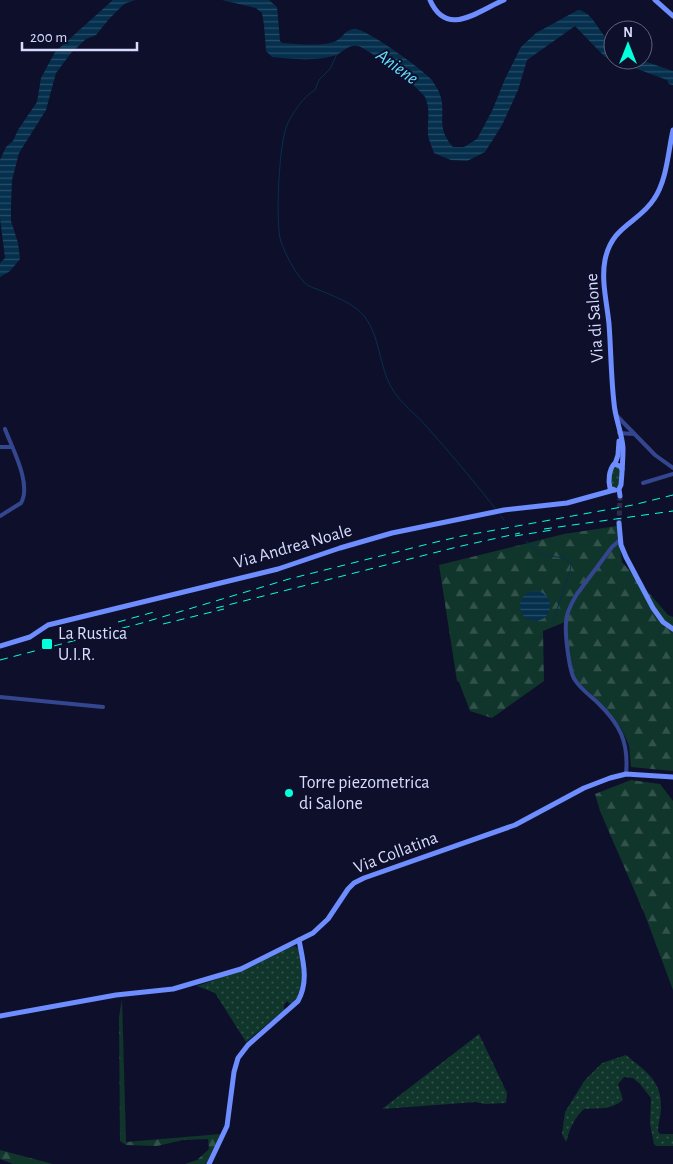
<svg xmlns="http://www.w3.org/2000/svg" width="673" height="1164" font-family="'Alegreya Sans',sans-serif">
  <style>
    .grass { fill: url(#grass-dots) }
    .forest { fill: url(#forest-firs) }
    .water { fill: url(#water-rules) }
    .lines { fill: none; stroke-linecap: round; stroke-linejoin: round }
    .stream { stroke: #05304d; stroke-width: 1 }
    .secondary-tunnel { stroke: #2c2f4b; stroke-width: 5; stroke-dasharray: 5 2.5; stroke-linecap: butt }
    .street { stroke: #34468f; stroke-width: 4 }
    .secondary { stroke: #6e8dff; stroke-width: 5 }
    .rail { stroke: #03ffdc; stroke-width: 1; stroke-dasharray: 8 6; stroke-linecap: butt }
    .poi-dot { fill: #03ffdc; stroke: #0e102b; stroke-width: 2 }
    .labels { text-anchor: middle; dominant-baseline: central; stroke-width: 4; stroke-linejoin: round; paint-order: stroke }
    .street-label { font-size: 18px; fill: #d7dcff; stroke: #0e102b }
    .poi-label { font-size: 18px; fill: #d7dcff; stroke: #0e102b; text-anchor: start }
    .water-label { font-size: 19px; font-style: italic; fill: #65dcff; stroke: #0e102b }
  </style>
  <defs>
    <pattern id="grass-dots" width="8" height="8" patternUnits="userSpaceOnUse" patternTransform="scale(1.25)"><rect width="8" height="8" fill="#10352b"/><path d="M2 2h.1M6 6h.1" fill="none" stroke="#32524b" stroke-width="1.8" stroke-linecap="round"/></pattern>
    <pattern id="forest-firs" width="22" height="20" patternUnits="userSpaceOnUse" patternTransform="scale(1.25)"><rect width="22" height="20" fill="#10352b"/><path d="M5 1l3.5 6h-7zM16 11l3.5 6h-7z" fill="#32524b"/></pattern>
    <pattern id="water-rules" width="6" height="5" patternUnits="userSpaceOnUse" patternTransform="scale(1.25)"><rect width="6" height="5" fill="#05304d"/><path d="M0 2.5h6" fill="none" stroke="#294d68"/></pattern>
  </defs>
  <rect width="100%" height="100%" fill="#0e102b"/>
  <g class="grass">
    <path d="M615 467H618L620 470V485L616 488 613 487C610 481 611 472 615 467Z"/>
    <path d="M295 946 299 950C301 968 309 993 290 1004L287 1001 284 1005V1010L246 1042 215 993 197 986 243 970 284 949Z"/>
    <path d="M479 1034 507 1093 506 1103 485 1104 476 1102 382 1109Z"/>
    <path d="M626 1055C645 1071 662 1080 661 1108 661 1116 658 1123 658 1131L660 1134H673V1146H656L654 1144 650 1124 651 1098 640 1084 633 1078 624 1077 618 1084 623 1100C611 1110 598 1108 584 1109 573 1119 570 1129 566 1142L562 1134 565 1112 585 1080 602 1063Z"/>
  </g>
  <g class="forest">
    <path d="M617 526 622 562 668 615 673 617V771L631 767 629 745 620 726 593 696 573 677 565 622 543 631 544 681 492 718 470 711 459 682 457 681 439 565 564 534Z"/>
    <path d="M631 780 660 784 673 801V990L645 915 600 811 595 794Z"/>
    <path d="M122 999 126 1142 221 1134 206 1164H185L197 1160 209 1149 208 1139 183 1140 157 1146 126 1145 120 1141 119 1017Z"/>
    <path d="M0 1150 53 1164H13L0 1159Z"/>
  </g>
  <g class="water">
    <path d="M113 0H135L124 4 109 19 96 35 86 39 71 53 56 73 46 110 19 153 12 180 11 205V221L18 243 20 259 10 271 0 277V263L5 258 0 218V160L6 147 13 141 18 130 37 102 41 78 55 52Z"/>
    <path d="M222 0H269L277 7 280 41 282 43C296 44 323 47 336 41 343 37 346 29 355 29 367 29 423 70 432 80 434 83 436 87 438 90 449 112 433 125 453 147H464L477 139 492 111 505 79 521 47 536 33 578 10C594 12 600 36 613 45V60H641L673 71V85L669 84 667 80 605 57 575 26 527 60 518 90 502 125 485 152 467 161 451 160 434 153C432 147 429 141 428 135 427 121 431 110 425 97 420 88 367 48 358 46 347 44 342 54 333 56 314 61 292 59 272 57L266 51 264 25 262 13 256 8Z"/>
    <circle cx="535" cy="606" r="15"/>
  </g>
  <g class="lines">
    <g class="stream">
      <path d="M337 54 330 69 319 80 315 90C304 96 292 113 287 125 279 143 275 223 281 242 285 253 295 273 303 281 307 286 314 288 319 290 334 296 355 304 365 317 380 337 379 365 391 387 400 403 416 414 427 427 450 453 473 480 495 508"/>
      <path d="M501 516 504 520"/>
      <path d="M526 541 543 555 565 558 571 564 570 571 552 624"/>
    </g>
    <path class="secondary-tunnel" d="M619 523 620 496"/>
    <g class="street">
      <path d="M617 416 655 455 673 468"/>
      <path d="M619 433 634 434"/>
      <path d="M0 447H12"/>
      <path d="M643 483 673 474"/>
      <path d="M0 516 21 503C32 484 12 448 5 429"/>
      <path d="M620 540 612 547 577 594C572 602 566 613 566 623 565 634 569 672 575 680 580 688 589 695 597 702 620 724 629 742 626 774"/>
      <path d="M0 697 103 707"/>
    </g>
    <g class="secondary">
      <path d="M430 0C447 39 479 10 504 0"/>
      <path d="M655 0 673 16"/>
      <path d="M615 464 618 455 619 441"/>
      <path d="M615 490 610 488C608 481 609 470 614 464L620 466 622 469"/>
      <path d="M620 496 619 489 621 485C622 473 623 460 623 448 622 433 615 418 614 403 611 377 611 350 609 324 607 303 601 280 605 260 612 225 639 223 654 199 667 180 668 152 673 130"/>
      <path d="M619 523 621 545 626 557 653 608 663 622 673 629"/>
      <path d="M0 646 30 637 48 625 278 569 340 548 392 533 504 510 567 503 614 490"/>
      <path d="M0 1016 116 995 173 989 241 969 313 933 328 919 348 889 354 883 364 878 515 825 584 788 610 778 626 774 673 777"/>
      <path d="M209 1164 227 1126 234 1072 238 1058 248 1045 298 1001C309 981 303 961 299 940"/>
    </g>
    <g class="rail">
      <path d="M544 529 673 511"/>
      <path d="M515 536 552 530"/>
      <path d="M216 608 457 547 520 533"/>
      <path d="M118 622 154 612"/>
      <path d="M163 624 224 609"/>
      <path d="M0 660 142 623 289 579 432 543 462 536 633 505 673 495"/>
    </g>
  </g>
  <g class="poi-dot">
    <rect x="41" y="638" width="12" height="12" rx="2.5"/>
    <circle cx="289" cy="793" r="5"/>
  </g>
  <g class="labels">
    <g class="street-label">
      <text transform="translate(595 318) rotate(-94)">Via di Salone</text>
      <text transform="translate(293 547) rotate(-16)">Via Andrea Noale</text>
      <text transform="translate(396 853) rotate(-21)">Via Collatina</text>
    </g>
    <g class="poi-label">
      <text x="58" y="634">La Rustica<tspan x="58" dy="21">U.I.R.</tspan></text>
      <text x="299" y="783">Torre piezometrica<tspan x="299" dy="21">di Salone</tspan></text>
    </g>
    <g class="water-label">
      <text transform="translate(397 67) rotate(36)">Aniene</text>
    </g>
  </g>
  <g transform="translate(628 45)"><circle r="24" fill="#0e102b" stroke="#5e6280"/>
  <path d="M0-4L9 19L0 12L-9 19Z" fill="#03ffdc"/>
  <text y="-8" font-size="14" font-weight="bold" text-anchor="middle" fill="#d7dcff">N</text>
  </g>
  <path d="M22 42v8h115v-8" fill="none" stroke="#d7dcff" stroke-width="2.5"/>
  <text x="30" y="42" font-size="15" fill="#d7dcff" stroke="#0e102b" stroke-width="4" paint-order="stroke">200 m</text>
</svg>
